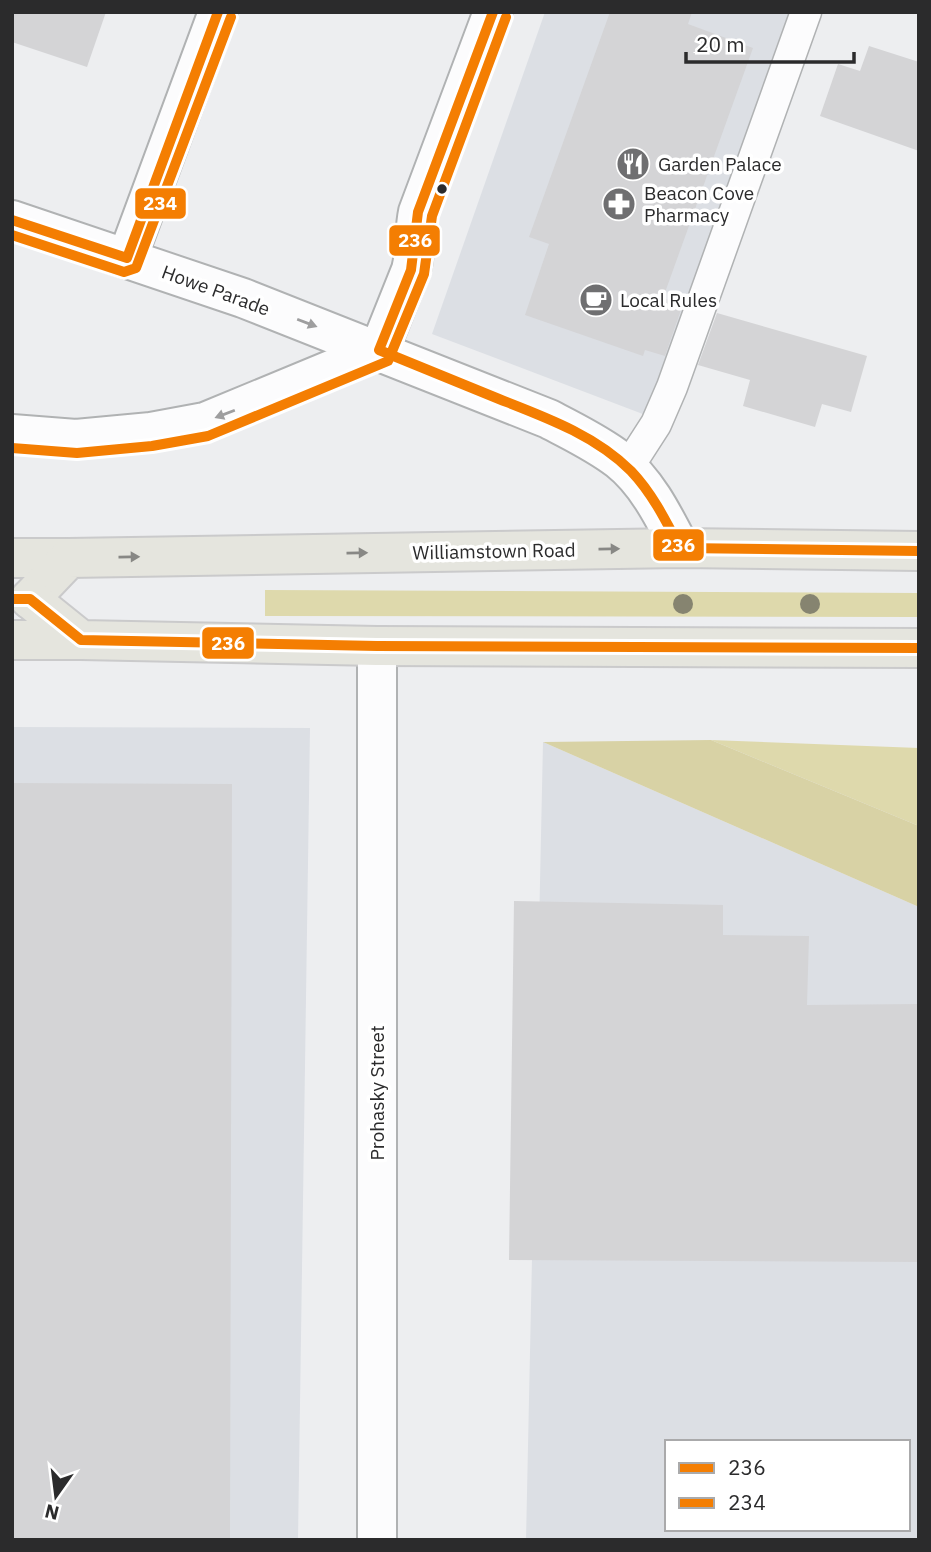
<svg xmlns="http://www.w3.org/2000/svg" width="931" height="1552" font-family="'IBM Plex Sans',sans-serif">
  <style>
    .built { fill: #dcdfe4; fill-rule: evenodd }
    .green { fill: #ded9ac }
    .forest { fill: #d8d2a5 }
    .building { fill: #d4d4d6 }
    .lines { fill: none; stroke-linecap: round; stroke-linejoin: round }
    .service-casing { stroke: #b0b2b3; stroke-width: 33 }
    .minor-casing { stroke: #b0b2b3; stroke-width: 42 }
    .primary-casing { stroke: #cacacb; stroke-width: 42 }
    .service { stroke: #fcfcfd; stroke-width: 30 }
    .minor { stroke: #fcfcfd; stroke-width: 38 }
    .primary { stroke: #e5e5de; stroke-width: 38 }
    .bus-1-casing { stroke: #fff; stroke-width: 16 }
    .bus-2-casing { stroke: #fff; stroke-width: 16 }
    .bus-1 { stroke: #f47e02; stroke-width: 10 }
    .bus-2 { stroke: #f47e02; stroke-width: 10 }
    .tree { fill: #868470 }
    .oneway { fill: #9e9e9f }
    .oneway2 { fill: #888885 }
    .bus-dot { fill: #2b2b2c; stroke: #fff; stroke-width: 2.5 }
    .labels { text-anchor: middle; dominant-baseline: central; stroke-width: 7; stroke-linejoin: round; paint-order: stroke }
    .poi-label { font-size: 19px; fill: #2b2b2c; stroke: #fff; text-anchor: start }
    .street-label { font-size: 19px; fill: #2b2b2c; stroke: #fff }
    .line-badge { stroke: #fff; stroke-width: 2.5 }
    .badge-label { font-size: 19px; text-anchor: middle; font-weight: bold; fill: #fff }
  </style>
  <rect width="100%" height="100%" fill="#edeef0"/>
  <g class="built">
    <path d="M545 12H795L648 416 432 334Z"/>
    <path d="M12 727 310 728 298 1540H12Z"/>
    <path d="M543 742 919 907V1540H526ZM667 1442H908V1529H667Z"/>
  </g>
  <g class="green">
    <path d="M265 590 919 593V617L265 616Z"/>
    <path d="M711 740 919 748V826Z"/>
  </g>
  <path class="forest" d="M711 740 919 826V907L543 742Z"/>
  <g class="building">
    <path d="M12 12H106L87 67 12 42Z"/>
    <path d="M610 12H692L688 24 753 48 663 298 683 304 665 356 645 350 643 356 525 315 549 244 529 237Z"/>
    <path d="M869 46 919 62V151L820 116 838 64 860 71Z"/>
    <path d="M717 313 867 356 851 412 822 404 815 427 743 406 750 380 698 365Z"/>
    <path d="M12 783 232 784 230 1540H12Z"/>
    <path d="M514 901 723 905V935L809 936 807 1005 919 1004V1262L509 1260Z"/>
  </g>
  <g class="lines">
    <defs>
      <path id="service" d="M627 469 656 424 672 387 806 12"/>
      <g id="minor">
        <path d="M12 220 243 298 549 419C573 432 597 443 619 460 647 482 664 517 680 548"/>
        <path d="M127 258 218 12"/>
        <path d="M379 350 411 270C416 251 414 231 418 212L493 12"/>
        <path d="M12 434 76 439 151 432 205 422 379 350"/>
        <path d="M377 1540V646"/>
      </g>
      <g id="primary">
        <path d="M12 558H69"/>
        <path d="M30 599 69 558 680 548 919 551"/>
        <path d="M30 599 81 640 377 646 919 648"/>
        <path d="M12 640H81"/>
      </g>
    </defs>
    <use href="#service" class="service-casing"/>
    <use href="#minor" class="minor-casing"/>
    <use href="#primary" class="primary-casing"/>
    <use href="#service" class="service"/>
    <use href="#minor" class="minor"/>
    <use href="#primary" class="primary"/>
    <defs>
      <g id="bus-1">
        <path d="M493 12 418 212 411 270 379 350C419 366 459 383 499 399 545 417 595 435 631 471 652 493 666 521 680 548L919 551"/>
        <path d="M12 220 127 258 218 12"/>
        <path d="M12 599H30L81 640 377 646 919 648"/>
      </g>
      <g id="bus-2">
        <path d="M12 235 124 272 136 268 231 17"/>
        <path d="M12 448 77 453 152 446 208 436 388 361 424 274 432 216 506 17"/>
      </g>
    </defs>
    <use href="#bus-1" class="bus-1-casing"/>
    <use href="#bus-2" class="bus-2-casing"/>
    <use href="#bus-1" class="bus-1"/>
    <use href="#bus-2" class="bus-2"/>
  </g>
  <g class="tree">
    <circle cx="683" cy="604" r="10"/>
    <circle cx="810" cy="604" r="10"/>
  </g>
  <defs><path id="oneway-solid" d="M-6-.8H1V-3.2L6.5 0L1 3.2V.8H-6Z" transform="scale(1.75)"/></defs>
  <g class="oneway">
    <use href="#oneway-solid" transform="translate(307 323) rotate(21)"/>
    <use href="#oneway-solid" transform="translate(225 414) rotate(159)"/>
  </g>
  <g class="oneway2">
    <use href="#oneway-solid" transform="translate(609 549) rotate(-1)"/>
    <use href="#oneway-solid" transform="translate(357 553) rotate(-1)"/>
    <use href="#oneway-solid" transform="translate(129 557) rotate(-1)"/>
  </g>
  <defs>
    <symbol id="restaurant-disc" viewBox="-11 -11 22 22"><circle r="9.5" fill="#6f6f71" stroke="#fff"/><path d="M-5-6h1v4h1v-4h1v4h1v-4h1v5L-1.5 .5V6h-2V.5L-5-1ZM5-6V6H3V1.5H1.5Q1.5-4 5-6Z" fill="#fff"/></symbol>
    <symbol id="pharmacy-disc" viewBox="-11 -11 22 22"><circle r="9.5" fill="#6f6f71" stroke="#fff"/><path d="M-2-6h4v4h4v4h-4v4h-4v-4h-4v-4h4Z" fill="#fff"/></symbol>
    <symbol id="cafe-disc" viewBox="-11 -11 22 22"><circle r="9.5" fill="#6f6f71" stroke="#fff"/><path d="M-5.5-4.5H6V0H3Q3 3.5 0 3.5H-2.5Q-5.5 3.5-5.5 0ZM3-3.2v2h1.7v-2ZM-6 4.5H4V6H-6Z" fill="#fff"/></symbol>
  </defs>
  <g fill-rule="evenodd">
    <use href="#restaurant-disc" x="614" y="145" width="38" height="38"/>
    <use href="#pharmacy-disc" x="600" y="185" width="38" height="38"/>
    <use href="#cafe-disc" x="577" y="281" width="38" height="38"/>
  </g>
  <circle class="bus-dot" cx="442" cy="189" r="6"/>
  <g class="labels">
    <g class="poi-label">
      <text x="658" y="164">Garden Palace</text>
      <text x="644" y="193">Beacon Cove<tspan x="644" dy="22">Pharmacy</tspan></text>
      <text x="620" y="300">Local Rules</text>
    </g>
    <g class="street-label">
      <text transform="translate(216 290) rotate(20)">Howe Parade</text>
      <text transform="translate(494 551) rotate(-1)">Williamstown Road</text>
      <text transform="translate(377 1093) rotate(-90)">Prohasky Street</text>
    </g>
  </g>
  <g class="line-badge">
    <rect x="134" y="187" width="53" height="33" rx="7" fill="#f47e02"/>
    <rect x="388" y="224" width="53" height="33" rx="7" fill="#f47e02"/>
    <rect x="652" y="528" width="53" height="34" rx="7" fill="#f47e02"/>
    <rect x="201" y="626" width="54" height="34" rx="7" fill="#f47e02"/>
  </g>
  <g class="badge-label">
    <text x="160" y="210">234</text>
    <text x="415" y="247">236</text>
    <text x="678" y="552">236</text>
    <text x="228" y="650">236</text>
  </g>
  <rect width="931" height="1552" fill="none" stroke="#2b2b2c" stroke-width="28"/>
  <rect x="665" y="1440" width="245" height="91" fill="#ffffff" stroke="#aaaaab" stroke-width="2"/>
  <rect x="679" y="1463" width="35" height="10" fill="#f47e02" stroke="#aaaaab" stroke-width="2"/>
  <text x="728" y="1475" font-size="21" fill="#2b2b2c">236</text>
  <rect x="679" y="1498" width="35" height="10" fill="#f47e02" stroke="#aaaaab" stroke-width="2"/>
  <text x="728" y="1510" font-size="21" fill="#2b2b2c">234</text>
  <g transform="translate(56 1496) rotate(194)" stroke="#ffffff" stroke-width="5" paint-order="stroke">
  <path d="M0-5L12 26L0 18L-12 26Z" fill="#2b2b2c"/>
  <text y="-10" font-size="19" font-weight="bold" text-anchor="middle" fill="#2b2b2c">N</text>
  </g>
  <path d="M686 52v10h168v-10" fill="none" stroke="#2b2b2c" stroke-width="3.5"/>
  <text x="696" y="52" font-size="21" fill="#2b2b2c" stroke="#ffffff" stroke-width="5" paint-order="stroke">20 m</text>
</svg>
